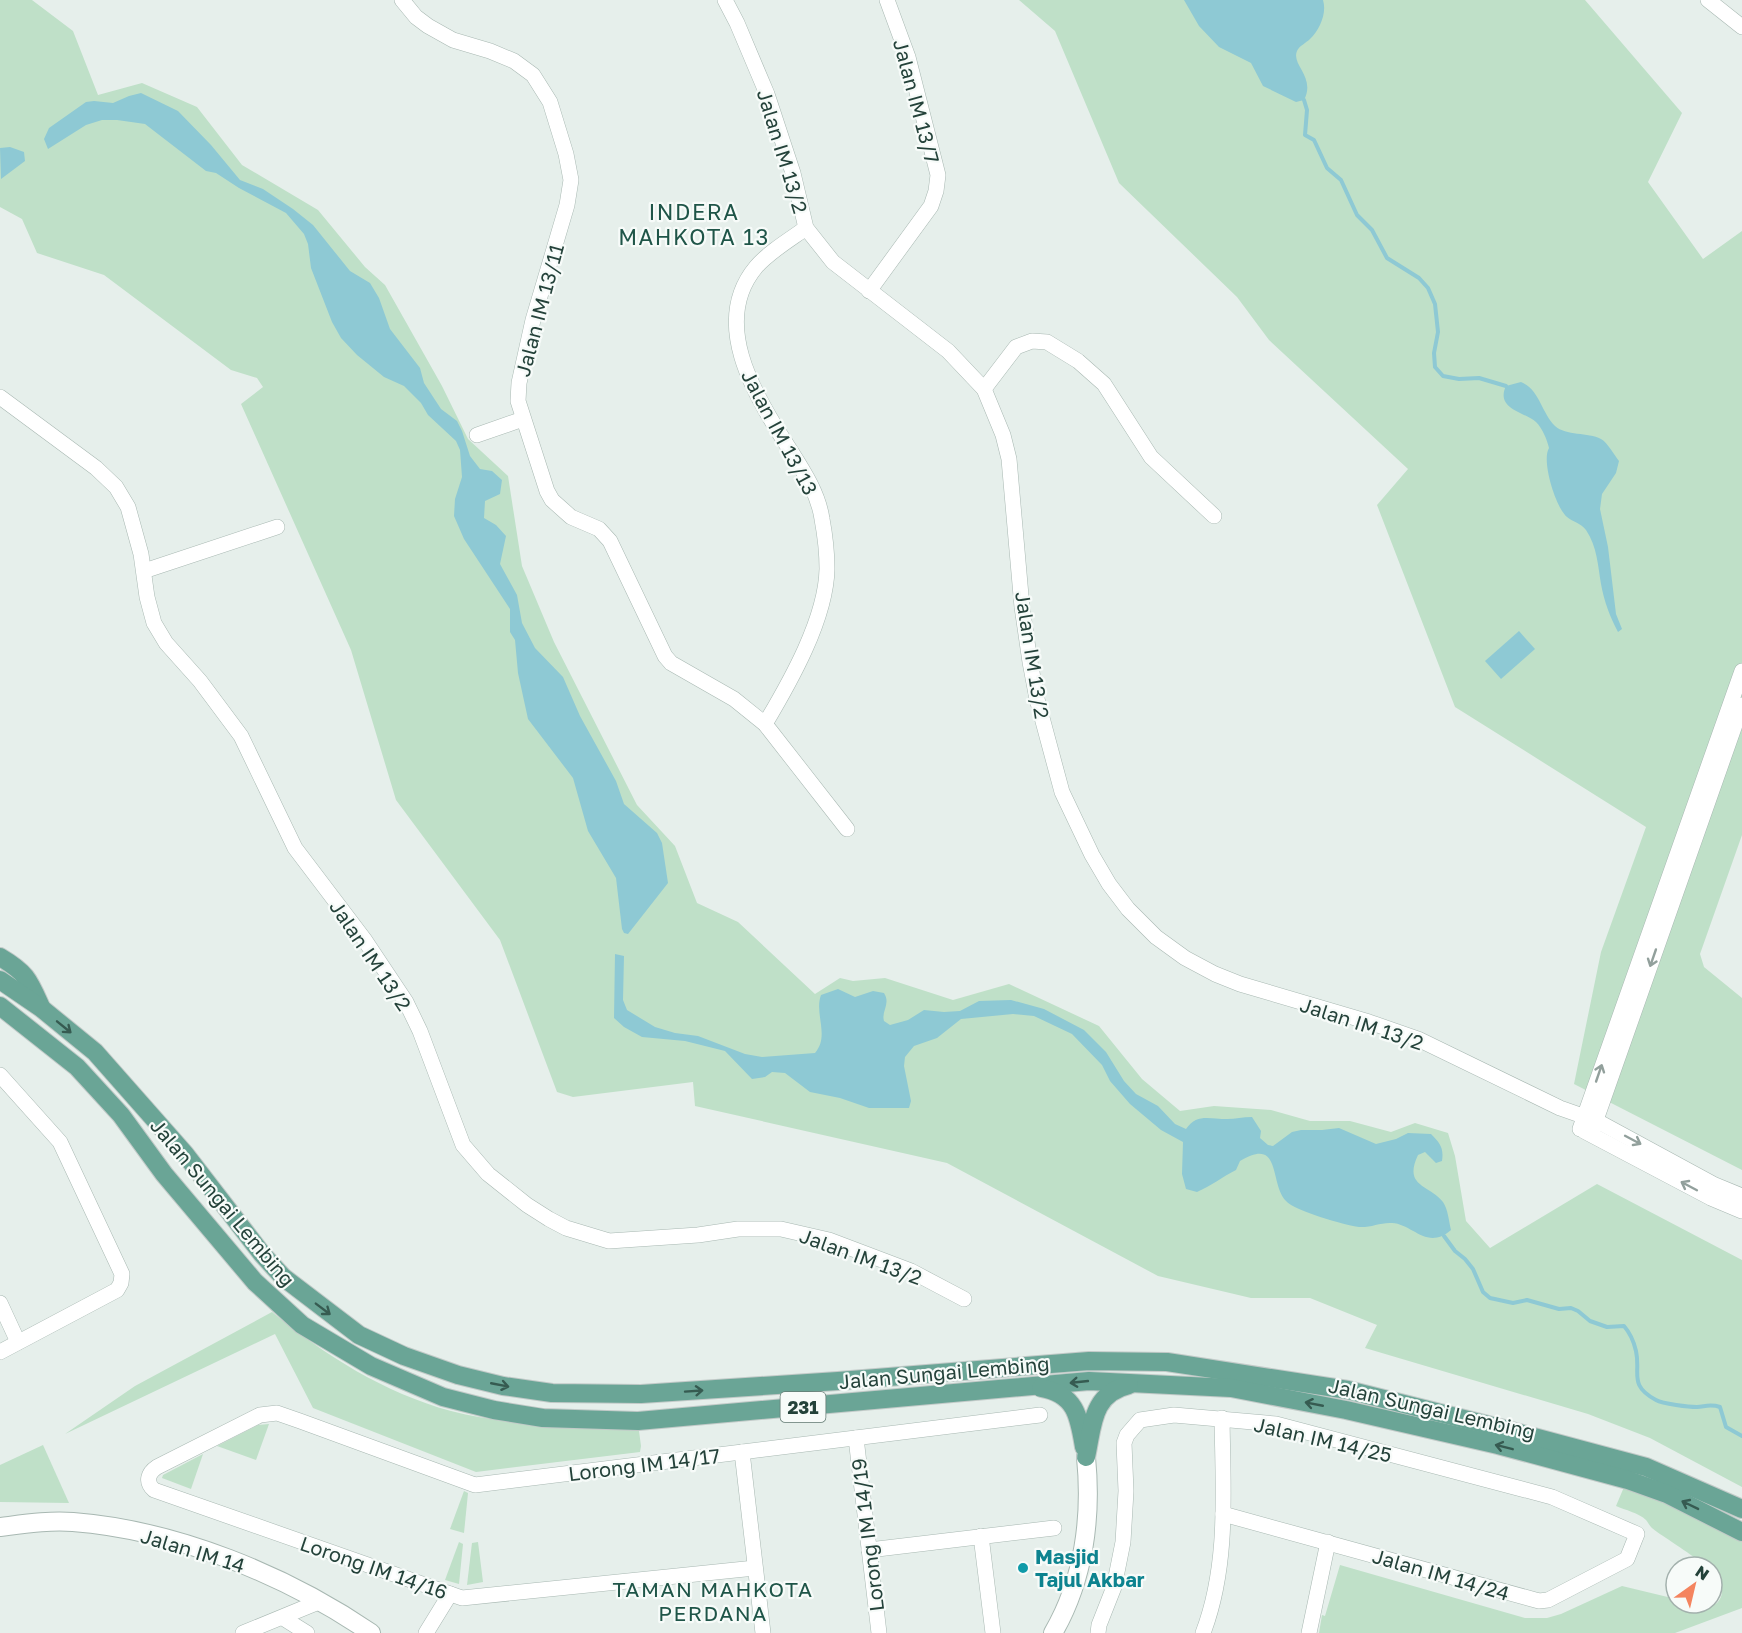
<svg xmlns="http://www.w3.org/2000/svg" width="1742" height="1633" font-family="'Golos Text',sans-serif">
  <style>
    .green { fill: #bfe0c8 }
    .water { fill: #8ec9d4 }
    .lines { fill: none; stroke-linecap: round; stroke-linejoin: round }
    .stream { stroke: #8ec9d4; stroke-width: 4 }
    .minor-casing { stroke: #a8b8b2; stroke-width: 16 }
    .tertiary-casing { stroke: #a8b8b2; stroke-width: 20 }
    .primary-casing { stroke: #c2cac8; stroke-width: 20 }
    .minor { stroke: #fff; stroke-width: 15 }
    .tertiary { stroke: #fff; stroke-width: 18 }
    .primary { stroke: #6aa596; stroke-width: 18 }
    .oneway { stroke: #92a09c }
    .oneway2 { stroke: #365b51 }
    .culture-dot { fill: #0f9aa8; stroke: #f7fbf9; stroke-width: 2 }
    .labels { text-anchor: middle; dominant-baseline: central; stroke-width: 4.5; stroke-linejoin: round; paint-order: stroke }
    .shield { fill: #f7fbf9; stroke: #637a73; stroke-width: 1.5 }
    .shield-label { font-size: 18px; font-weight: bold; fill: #24423a }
    .street-label { font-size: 20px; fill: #24423a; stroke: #f7fbf9 }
    .culture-label { font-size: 20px; font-weight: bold; fill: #0d838f; stroke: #f7fbf9; text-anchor: start }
    .neighbourhood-label { font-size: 21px; letter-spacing: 1.5px; fill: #1f5548; stroke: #f7fbf9 }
    .quarter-label { font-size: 22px; letter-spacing: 1.5px; fill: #1f5548; stroke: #f7fbf9 }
  </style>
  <rect width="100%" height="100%" fill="#e6efeb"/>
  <g class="green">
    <path d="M0 0H32L73 31 98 95 142 83 197 107 242 165 318 210 365 267 385 285 442 386 468 439 508 476 522 566 554 642 637 805 675 846 697 903 738 922 815 994 840 978 853 981 885 978 953 1000 1009 984 1099 1026 1142 1079 1180 1111 1214 1106 1271 1110 1310 1121H1350L1391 1132 1415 1123 1448 1133 1455 1156 1466 1221 1490 1248 1597 1184 1742 1260V1487L1650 1438 1588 1414 1365 1348 1377 1325 1310 1298H1251L1158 1276 947 1163 695 1106 693 1082 573 1097 557 1092 500 940 396 800 351 650 241 404 263 387 257 378 231 370 104 275 37 253 22 219 0 207Z"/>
    <path d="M1019 0H1585L1682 113 1648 182 1703 259 1742 231V835L1700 954 1704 967 1742 998V1170L1574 1084 1601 952 1646 827 1455 707 1377 505 1408 469 1269 340 1237 297 1119 183 1055 31Z"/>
    <path d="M272 1312C325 1355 384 1393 451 1411 510 1426 573 1427 633 1429L639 1431 641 1446 640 1452 476 1472 313 1408 275 1334 65 1434 135 1386Z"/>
    <path d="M269 1424 256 1460 217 1446 258 1425Z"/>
    <path d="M43 1445 69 1503 0 1502V1465Z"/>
    <path d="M203 1454 191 1489 162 1478 163 1475Z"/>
    <path d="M1624 1487 1670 1505 1742 1542V1608L1675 1633H1319L1322 1615 1325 1616 1340 1565 1525 1618H1547L1561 1614 1622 1586 1676 1599V1603C1687 1603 1708 1608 1717 1603 1742 1578 1661 1538 1651 1527 1649 1525 1648 1522 1646 1520 1639 1513 1625 1510 1616 1506Z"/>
    <path d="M464 1491 468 1493 464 1533 450 1529Z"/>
    <path d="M459 1542 463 1544 459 1584 445 1580Z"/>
    <path d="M478 1542 483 1582 467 1585 472 1543Z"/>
  </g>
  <g class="water">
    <path d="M1184 0H1323C1327 13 1320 29 1310 39 1306 43 1299 46 1297 51 1291 65 1316 77 1304 100L1296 102 1263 86 1251 63 1219 47 1199 26Z"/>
    <path d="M141 93 178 111 211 145 240 180 263 189 293 209 313 225 350 271 370 283 379 298 390 329 420 368 424 383 441 409 457 421 462 431 470 456 480 469 492 471 502 480 500 494 485 501 484 518 496 525 506 536 500 564 517 595 522 623 535 648 563 677 580 716 616 781 624 804 657 833 662 843 668 883 628 934 624 933 622 929 616 878 588 831 573 778 528 719 518 673 515 640 510 632V609L464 539 454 516 455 499 462 477 460 450 456 441 428 415 421 403 404 386 384 377 357 355 341 338 332 322 311 268 308 244 304 234 286 213 239 188 216 173 206 171 145 124 117 120H102L86 125 48 149 44 139 49 128 86 102 94 101 113 103 129 96Z"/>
    <path d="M10 147 24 152 25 161 1 179 0 148Z"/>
    <path d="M1521 382C1540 390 1541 412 1555 426 1566 436 1588 432 1601 439 1608 443 1614 455 1619 461L1616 473 1602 494 1600 509 1608 547 1616 614 1622 629 1618 632C1610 617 1604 601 1601 584 1598 566 1597 546 1586 530 1581 523 1573 522 1567 517 1556 508 1541 461 1549 448 1547 440 1543 429 1536 422 1525 412 1495 409 1506 386Z"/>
    <path d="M1519 631 1535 649 1501 679 1485 661Z"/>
    <path d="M615 954 624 956 623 1000 627 1010 655 1027 675 1033 698 1036 745 1054 762 1057 815 1053C830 1036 814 1014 821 995L838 989 855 997 873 991 884 993C891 1004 881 1011 884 1021L890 1025 908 1020 924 1010 944 1012 960 1011 979 1001 1011 1000 1044 1009 1084 1030 1106 1052 1124 1081 1136 1094 1158 1106 1175 1124 1186 1129C1197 1113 1209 1119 1227 1119 1235 1119 1243 1117 1252 1117L1261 1131 1260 1138 1268 1145 1273 1146 1292 1132 1301 1130H1322L1339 1128 1376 1144 1396 1139 1408 1133 1431 1134C1440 1143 1444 1148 1442 1161L1436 1163 1425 1152 1418 1155C1403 1187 1429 1184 1443 1202 1448 1209 1449 1222 1451 1230 1427 1251 1413 1224 1392 1223 1381 1222 1370 1228 1359 1227 1344 1225 1295 1211 1286 1201 1269 1183 1282 1136 1240 1161L1236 1170C1222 1177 1211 1186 1197 1192L1186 1189 1182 1174 1183 1142 1161 1130 1130 1104 1110 1081 1102 1065 1072 1034 1034 1016 1013 1014 961 1019 937 1038 914 1046 905 1057 904 1066 911 1101 909 1108H869L840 1098 810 1092 785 1073 772 1072 765 1077 752 1079 725 1051 685 1041 642 1037 624 1027 614 1018Z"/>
  </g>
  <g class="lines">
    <g class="stream">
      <path d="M1304 100 1307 110 1305 135 1314 140 1327 168 1341 180 1357 215 1372 230 1387 258 1419 278 1428 288 1435 304 1438 332 1434 353 1435 367 1443 376 1459 379 1479 378 1506 386"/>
      <path d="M1444 1236 1455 1251 1465 1259 1473 1269 1483 1292 1490 1298 1513 1303 1527 1300 1559 1309 1571 1308 1578 1311 1590 1321 1607 1327 1624 1326C1630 1333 1634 1342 1636 1351 1641 1373 1628 1385 1656 1400 1663 1404 1689 1407 1697 1407 1707 1406 1711 1404 1720 1407L1726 1427 1742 1436"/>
    </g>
    <defs>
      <g id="minor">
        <path d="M402 0 416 17 428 26 453 40 490 51 514 61 533 75 550 102 566 154 571 180 567 205 533 320 519 383 518 401 547 491 552 500 571 517 599 529 610 541 665 656 671 663 734 699 765 724 847 829"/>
        <path d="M725 0 737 23 767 94 793 173 806 228 833 262 948 351 984 389 1003 435 1009 459 1022 607 1030 662 1037 699 1062 792 1092 855 1109 884 1128 909 1156 937 1185 958 1215 974 1240 984 1369 1022 1418 1039 1560 1108 1597 1121 1715 1185 1742 1196"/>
        <path d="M1708 0 1742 27"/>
        <path d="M869 291 931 206 936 191 938 175 908 57 887 0"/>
        <path d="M984 389 1016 347 1032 341 1047 342 1078 361 1104 384 1151 457 1214 516"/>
        <path d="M0 397 96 468 116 487 128 507 141 554 147 597 154 623 166 643 200 681 241 736 295 848 364 939 406 1002 420 1031 463 1145 488 1174 527 1205 549 1219 566 1228 609 1241 698 1235 738 1229H781L829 1240 911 1271 964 1299"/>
        <path d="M477 435 523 419"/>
        <path d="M144 571 277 527"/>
        <path d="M765 724C790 682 826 619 827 569 827 553 825 535 822 519 818 491 800 466 785 442 753 393 711 321 756 267 769 252 789 240 806 228"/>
        <path d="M0 1075 60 1142 122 1274 121 1283 117 1290 0 1352"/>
        <path d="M1580 1129 1742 671"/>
        <path d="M1584 1131 1711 1198 1742 1211"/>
        <path d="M1591 1134 1742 705"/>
        <path d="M0 1303 18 1342"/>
        <path d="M856 1438 879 1633"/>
        <path d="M742 1452 763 1633"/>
        <path d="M981 1536 993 1633"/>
        <path d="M869 1550 1054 1528"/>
        <path d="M755 1568 462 1598 154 1490C145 1482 148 1473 157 1467L260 1415 277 1413 300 1421 475 1485 1040 1415"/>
        <path d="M283 1618 307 1633"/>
        <path d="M243 1633 321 1601"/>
        <path d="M426 1633 450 1594"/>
        <path d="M1098 1633 1099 1625 1114 1587 1123 1542 1126 1491 1124 1443 1127 1435 1140 1420 1174 1415 1276 1424 1552 1497 1637 1534 1627 1559 1548 1600 1539 1601 1223 1514"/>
        <path d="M1203 1633C1229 1565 1223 1490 1222 1418"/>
        <path d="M1309 1633 1328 1542"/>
      </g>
      <g id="tertiary">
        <path d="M0 1527C24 1524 49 1520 73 1522 176 1530 286 1575 371 1633"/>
        <path d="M1053 1633C1084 1580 1092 1517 1086 1457"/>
      </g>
      <g id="primary">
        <path d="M0 957C27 973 29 980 41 1007"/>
        <path d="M0 980 41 1008 95 1052 185 1154 262 1254 283 1277 359 1335 404 1356 458 1375 503 1386 552 1393 641 1394 838 1381 1089 1361 1167 1362 1348 1390 1504 1429 1646 1467 1742 1509"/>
        <path d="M0 1006 77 1067 121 1115 164 1174 255 1282 302 1325 371 1366 443 1397 494 1410 543 1418 638 1421 1089 1381 1231 1388 1346 1410 1498 1445 1628 1480 1667 1494 1742 1532"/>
        <path d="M1041 1388C1076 1394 1079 1417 1084 1447"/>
        <path d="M1086 1457C1093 1426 1091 1394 1129 1385"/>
      </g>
    </defs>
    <use href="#minor" class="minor-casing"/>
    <use href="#tertiary" class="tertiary-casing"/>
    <use href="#primary" class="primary-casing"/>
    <use href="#minor" class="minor"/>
    <use href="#tertiary" class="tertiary"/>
    <use href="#primary" class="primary"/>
  </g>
  <defs><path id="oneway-shaft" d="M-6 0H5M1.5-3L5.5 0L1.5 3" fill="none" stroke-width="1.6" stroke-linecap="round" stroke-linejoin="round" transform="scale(1.5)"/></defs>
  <g class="oneway">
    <use href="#oneway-shaft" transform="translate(1653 958) rotate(109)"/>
    <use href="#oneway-shaft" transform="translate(1599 1073) rotate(-71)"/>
    <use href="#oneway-shaft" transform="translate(1633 1140) rotate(28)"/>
    <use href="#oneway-shaft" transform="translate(1689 1186) rotate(-152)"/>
  </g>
  <g class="oneway2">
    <use href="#oneway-shaft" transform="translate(64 1027) rotate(39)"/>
    <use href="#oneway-shaft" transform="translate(323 1309) rotate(37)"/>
    <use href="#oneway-shaft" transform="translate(1079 1382) rotate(174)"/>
    <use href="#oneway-shaft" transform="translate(500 1385) rotate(11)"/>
    <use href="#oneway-shaft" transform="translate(694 1391) rotate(-4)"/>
    <use href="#oneway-shaft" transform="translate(1314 1404) rotate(-169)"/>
    <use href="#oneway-shaft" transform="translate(1504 1447) rotate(-166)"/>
    <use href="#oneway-shaft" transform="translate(1690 1505) rotate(-154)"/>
  </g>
  <circle class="culture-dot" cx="1023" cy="1568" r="6"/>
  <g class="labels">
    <rect class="shield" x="780.5" y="1392" width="45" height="30" rx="4.5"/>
    <g class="shield-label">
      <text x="803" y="1407">231</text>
    </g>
    <g class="street-label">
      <text transform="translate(917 101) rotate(75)">Jalan IM 13/7</text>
      <text transform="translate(783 151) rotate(73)">Jalan IM 13/2</text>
      <text transform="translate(539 310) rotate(-75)">Jalan IM 13/11</text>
      <text transform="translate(780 432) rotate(62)">Jalan IM 13/13</text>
      <text transform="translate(1033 655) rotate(81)">Jalan IM 13/2</text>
      <text transform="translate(371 955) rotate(56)">Jalan IM 13/2</text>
      <text transform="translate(1362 1023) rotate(18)">Jalan IM 13/2</text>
      <text transform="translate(223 1202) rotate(50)">Jalan Sungai Lembing</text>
      <text transform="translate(861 1256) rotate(20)">Jalan IM 13/2</text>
      <text transform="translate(944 1372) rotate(-5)">Jalan Sungai Lembing</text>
      <text transform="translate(1432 1408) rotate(13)">Jalan Sungai Lembing</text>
      <text transform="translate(1323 1439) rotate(13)">Jalan IM 14/25</text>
      <text transform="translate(644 1464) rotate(-7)">Lorong IM 14/17</text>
      <text transform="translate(867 1535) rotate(-97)">Lorong IM 14/19</text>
      <text transform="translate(193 1550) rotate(17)">Jalan IM 14</text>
      <text transform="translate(374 1567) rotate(19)">Lorong IM 14/16</text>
      <text transform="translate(1441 1574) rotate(16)">Jalan IM 14/24</text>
    </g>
    <g class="culture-label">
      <text x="1035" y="1556">Masjid<tspan x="1035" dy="23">Tajul Akbar</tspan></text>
    </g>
    <g class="neighbourhood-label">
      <text x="713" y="1589">TAMAN MAHKOTA<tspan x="713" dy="24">PERDANA</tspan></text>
    </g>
    <g class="quarter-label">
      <text x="694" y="211">INDERA<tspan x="694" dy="25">MAHKOTA 13</tspan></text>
    </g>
  </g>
  <g transform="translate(1694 1585) rotate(34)"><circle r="28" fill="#f7fbf9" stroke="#a3b1ad" stroke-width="1.5"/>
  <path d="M0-4.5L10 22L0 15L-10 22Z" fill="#f4845f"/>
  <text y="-9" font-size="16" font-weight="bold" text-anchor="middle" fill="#24423a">N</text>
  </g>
</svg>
